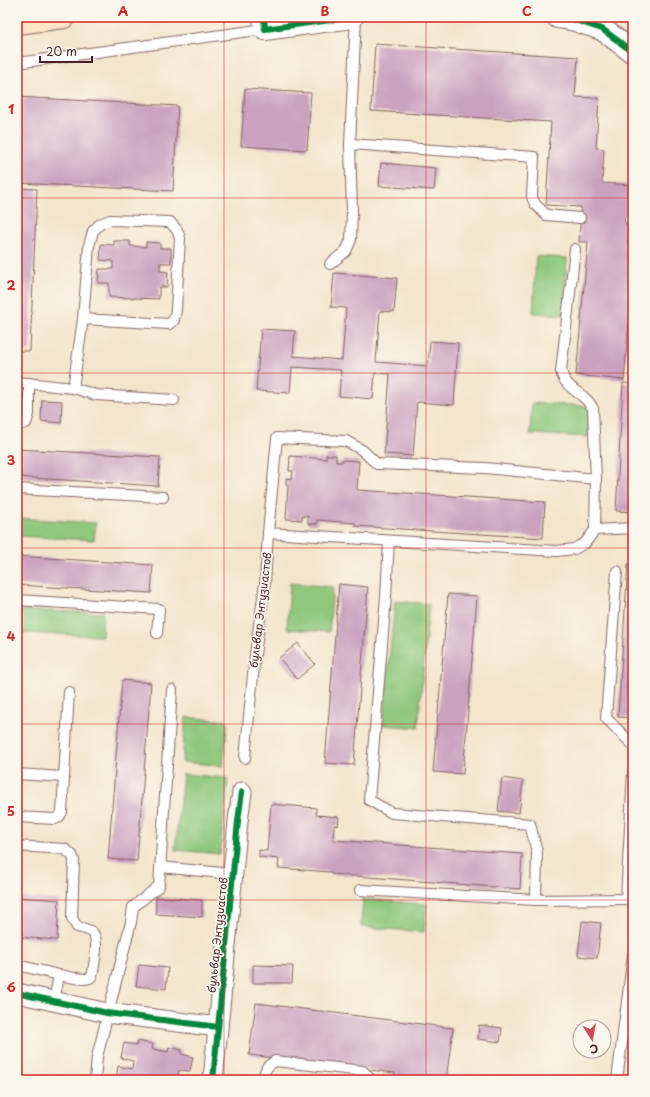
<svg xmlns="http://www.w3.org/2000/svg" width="650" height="1097" font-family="'Playpen Sans',sans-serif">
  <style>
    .green { fill: #8ec87d; stroke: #6c7454 }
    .building { fill: #caa2c0 }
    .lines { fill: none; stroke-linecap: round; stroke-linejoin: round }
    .service-casing { stroke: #856463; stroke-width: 12 }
    .minor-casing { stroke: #856463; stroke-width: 21 }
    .tertiary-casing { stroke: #856463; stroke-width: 24 }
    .secondary-casing { stroke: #856463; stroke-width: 24 }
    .service { stroke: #fff; stroke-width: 10 }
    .minor { stroke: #fff; stroke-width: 19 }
    .tertiary { stroke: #fff; stroke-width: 22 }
    .secondary { stroke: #fde5c5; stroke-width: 22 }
    .cycleway-casing { stroke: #fbf7ec; stroke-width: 8 }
    .cycleway { stroke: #00873e; stroke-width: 6 }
    .grid { fill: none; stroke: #d62828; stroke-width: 1; stroke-opacity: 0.55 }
    .labels { text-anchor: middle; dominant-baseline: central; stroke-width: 3.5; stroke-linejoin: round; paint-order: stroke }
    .street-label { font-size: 11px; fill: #4a1f2b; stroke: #fbf7ec }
    .neatline { fill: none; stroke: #d62828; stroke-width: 1.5 }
    .grid-label { font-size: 13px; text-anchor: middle; font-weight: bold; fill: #d62828 }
  </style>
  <rect width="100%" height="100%" fill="#fbf7ec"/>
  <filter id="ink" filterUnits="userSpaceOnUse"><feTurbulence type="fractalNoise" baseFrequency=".025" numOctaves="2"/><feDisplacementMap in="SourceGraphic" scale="8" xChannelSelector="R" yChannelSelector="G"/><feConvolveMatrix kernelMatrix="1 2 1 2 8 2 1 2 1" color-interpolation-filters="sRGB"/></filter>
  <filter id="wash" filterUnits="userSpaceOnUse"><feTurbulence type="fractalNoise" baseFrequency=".012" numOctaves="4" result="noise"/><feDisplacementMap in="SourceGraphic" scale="16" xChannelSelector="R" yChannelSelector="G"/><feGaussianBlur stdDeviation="0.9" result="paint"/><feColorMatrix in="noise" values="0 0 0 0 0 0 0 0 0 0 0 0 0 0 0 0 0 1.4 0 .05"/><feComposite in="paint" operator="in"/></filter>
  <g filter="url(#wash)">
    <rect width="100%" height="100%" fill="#f3e5cc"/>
    <g class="green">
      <path d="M536 256 567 258 564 315 533 313Z"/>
      <path d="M532 403 589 406 588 437 530 434Z"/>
      <path d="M17 518 96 523 94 540 17 536Z"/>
      <path d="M290 583 333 587 329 632 287 629Z"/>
      <path d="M395 601 429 604 418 728 383 725Z"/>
      <path d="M17 610 103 613 102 636 17 633Z"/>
      <path d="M186 717 228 721 223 766 182 762Z"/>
      <path d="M183 774 228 778 220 854 175 850Z"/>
      <path d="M363 899 427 904 424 932 361 927Z"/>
    </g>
    <g id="blocks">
      <g class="building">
        <path d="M375 44 578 57 575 97 599 98 596 148 604 149 602 183 632 185 628 245 633 246V273L624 380 576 375 588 242H579L581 207 546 205 551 122 371 111Z"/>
        <path d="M245 89 311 93 307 150 241 146Z"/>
        <path d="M17 97 178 106 173 191 17 183Z"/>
        <path d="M381 163 436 168 434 190 379 186Z"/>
        <path d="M17 188 37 189 30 351H17Z"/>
        <path d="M114 241H130V246L146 247V242L160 243V248H171V263H160V271L168 272 167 287H159V299L109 297V283H98L99 269H113V261L100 260 101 244 114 245Z"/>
        <path d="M334 273 397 278 394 312 380 311 376 362 428 366 430 341 458 343 454 405 417 402 413 456 384 454 390 374 375 373 373 399 339 396 341 370 292 367 290 393 256 391 261 329 295 331 293 356 342 360 346 308 331 307Z"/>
        <path d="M623 383 633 384V512L616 511Z"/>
        <path d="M17 388 23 389 22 410H17Z"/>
        <path d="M42 400 62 401 61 423 41 421Z"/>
        <path d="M17 449 160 457 158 486 17 477Z"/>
        <path d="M326 455H336V462H342V460L359 461 357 490 545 502 543 538 355 526V523L317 520V524H308V516H303L302 520 286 519 288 485 286 484V478L292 479 293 471H289L290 456 326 459Z"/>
        <path d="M17 556 153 565 151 593 17 585Z"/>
        <path d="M628 564H633V718L618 717Z"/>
        <path d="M339 584 368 587 354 765 325 763Z"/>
        <path d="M448 594 477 596 463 774 433 772Z"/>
        <path d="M298 643 315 664 297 679 279 658Z"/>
        <path d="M122 680 151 683 137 861 108 859Z"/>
        <path d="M502 778 523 781 519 813 498 811Z"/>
        <path d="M271 804 316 808V815L339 817 338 826 334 825 333 840 522 854 520 889 331 874V872L278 868 279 859 259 857V850L267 851Z"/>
        <path d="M17 897 59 900 57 940 17 937Z"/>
        <path d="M156 897 202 900V917L156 914Z"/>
        <path d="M582 921 601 923 597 958 578 956Z"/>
        <path d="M139 965 168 968 166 989 136 986Z"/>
        <path d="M253 965 293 966 292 983H253Z"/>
        <path d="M256 1003 453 1028 446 1080H394L395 1073 249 1055Z"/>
        <path d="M479 1025 502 1028 500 1042 478 1039Z"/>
        <path d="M137 1041 153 1044 152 1049 168 1052 169 1047 182 1050 181 1054 193 1057 190 1071 179 1070 178 1078 185 1080H116L118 1066 132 1069 133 1061 121 1058 124 1043 137 1045Z"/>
      </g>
    </g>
  </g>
  <g filter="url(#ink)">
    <use href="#blocks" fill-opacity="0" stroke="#856463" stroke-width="1"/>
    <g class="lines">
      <defs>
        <g id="service">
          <path d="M17 63 265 29"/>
          <path d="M350 144 534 157 532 197 535 204 546 215 580 218"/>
          <path d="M630 220H633"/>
          <path d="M575 249 561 371C566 392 586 392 593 409L596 479"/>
          <path d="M330 264 346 251 351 240 352 211 350 144 356 17"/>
          <path d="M17 382 73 388 83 319 89 246 93 231 100 224 110 220 170 222 177 230 180 238 176 310 174 320 169 324 83 319"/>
          <path d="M73 388 96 395 174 400"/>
          <path d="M17 425 26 423 29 414V383"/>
          <path d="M17 489 163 497"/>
          <path d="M595 530 596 479 485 468 377 464 362 450 346 441 277 438 268 533 557 551 574 549 585 543 595 530 633 528"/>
          <path d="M389 541 386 597 369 800 392 813 530 824 537 852 536 900"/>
          <path d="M617 571 606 718 633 745"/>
          <path d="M17 600 159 609 157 633"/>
          <path d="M245 758 255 654 265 583 268 533"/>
          <path d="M17 774 64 777"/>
          <path d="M17 817 55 819 59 817 62 812 69 692"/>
          <path d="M17 846 65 849 72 855 74 860 72 918 77 927C81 928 88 929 92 932 100 939 94 962 93 972 92 975 92 977 90 978 84 981 66 976 59 975L54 1001"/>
          <path d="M160 867 233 874"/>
          <path d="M360 890 536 900 633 899"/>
          <path d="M626 899 633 773"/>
          <path d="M17 965 59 975"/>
          <path d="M95 1080 97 1057 131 922 133 907 159 886 172 690"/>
          <path d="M262 1080 267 1067 275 1061 363 1071 371 1080"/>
          <path d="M617 1080 633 955"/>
        </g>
        <g id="minor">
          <path d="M17 993 107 1013 218 1027"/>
          <path d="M213 1080 238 821 242 792"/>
        </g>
        <g id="tertiary">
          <path d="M264 17 265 29 352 17"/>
          <path d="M558 17 572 19 602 29 633 52"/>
        </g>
        <path id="secondary" d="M17 23 64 17"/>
      </defs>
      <use href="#service" class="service-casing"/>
      <use href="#minor" class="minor-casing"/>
      <use href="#tertiary" class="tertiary-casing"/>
      <use href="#secondary" class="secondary-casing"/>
      <use href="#service" class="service"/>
      <use href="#minor" class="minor"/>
      <use href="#tertiary" class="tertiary"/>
      <use href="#secondary" class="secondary"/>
      <defs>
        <g id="cycleway">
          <path d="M264 17 265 29 352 17"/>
          <path d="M558 17 572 19 602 29 633 52"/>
          <path d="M17 993 107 1013 218 1027"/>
          <path d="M213 1080 238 821 242 792"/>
        </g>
      </defs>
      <use href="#cycleway" class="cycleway-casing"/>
      <use href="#cycleway" class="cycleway"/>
    </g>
  </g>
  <path class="grid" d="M224 17V1080M426 17V1080M17 198H633M17 373H633M17 548H633M17 724H633M17 900H633"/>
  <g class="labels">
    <g class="street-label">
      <text transform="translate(260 610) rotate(-83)">бульвар Энтузиастов</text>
      <text transform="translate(217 935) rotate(-84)">бульвар Энтузиастов</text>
    </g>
  </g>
  <rect width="650" height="1097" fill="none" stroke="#fbf7ec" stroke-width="44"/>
  <g transform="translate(592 1039) rotate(169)"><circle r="19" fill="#fbf7ec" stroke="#b4a19f"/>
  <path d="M0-3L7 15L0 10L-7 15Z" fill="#d1495b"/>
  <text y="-6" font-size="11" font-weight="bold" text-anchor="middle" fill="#4a1f2b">С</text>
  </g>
  <path d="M40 56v6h52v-6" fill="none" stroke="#4a1f2b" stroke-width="2"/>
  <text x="46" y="56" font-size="12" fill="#4a1f2b" stroke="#fbf7ec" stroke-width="3" paint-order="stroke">20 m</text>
  <rect x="22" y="22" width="606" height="1053" class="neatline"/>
  <g class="grid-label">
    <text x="123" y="16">A</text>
    <text x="325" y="16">B</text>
    <text x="527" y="16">C</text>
    <text x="11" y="114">1</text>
    <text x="11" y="290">2</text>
    <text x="11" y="465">3</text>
    <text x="11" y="641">4</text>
    <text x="11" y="816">5</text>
    <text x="11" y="992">6</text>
  </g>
</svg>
